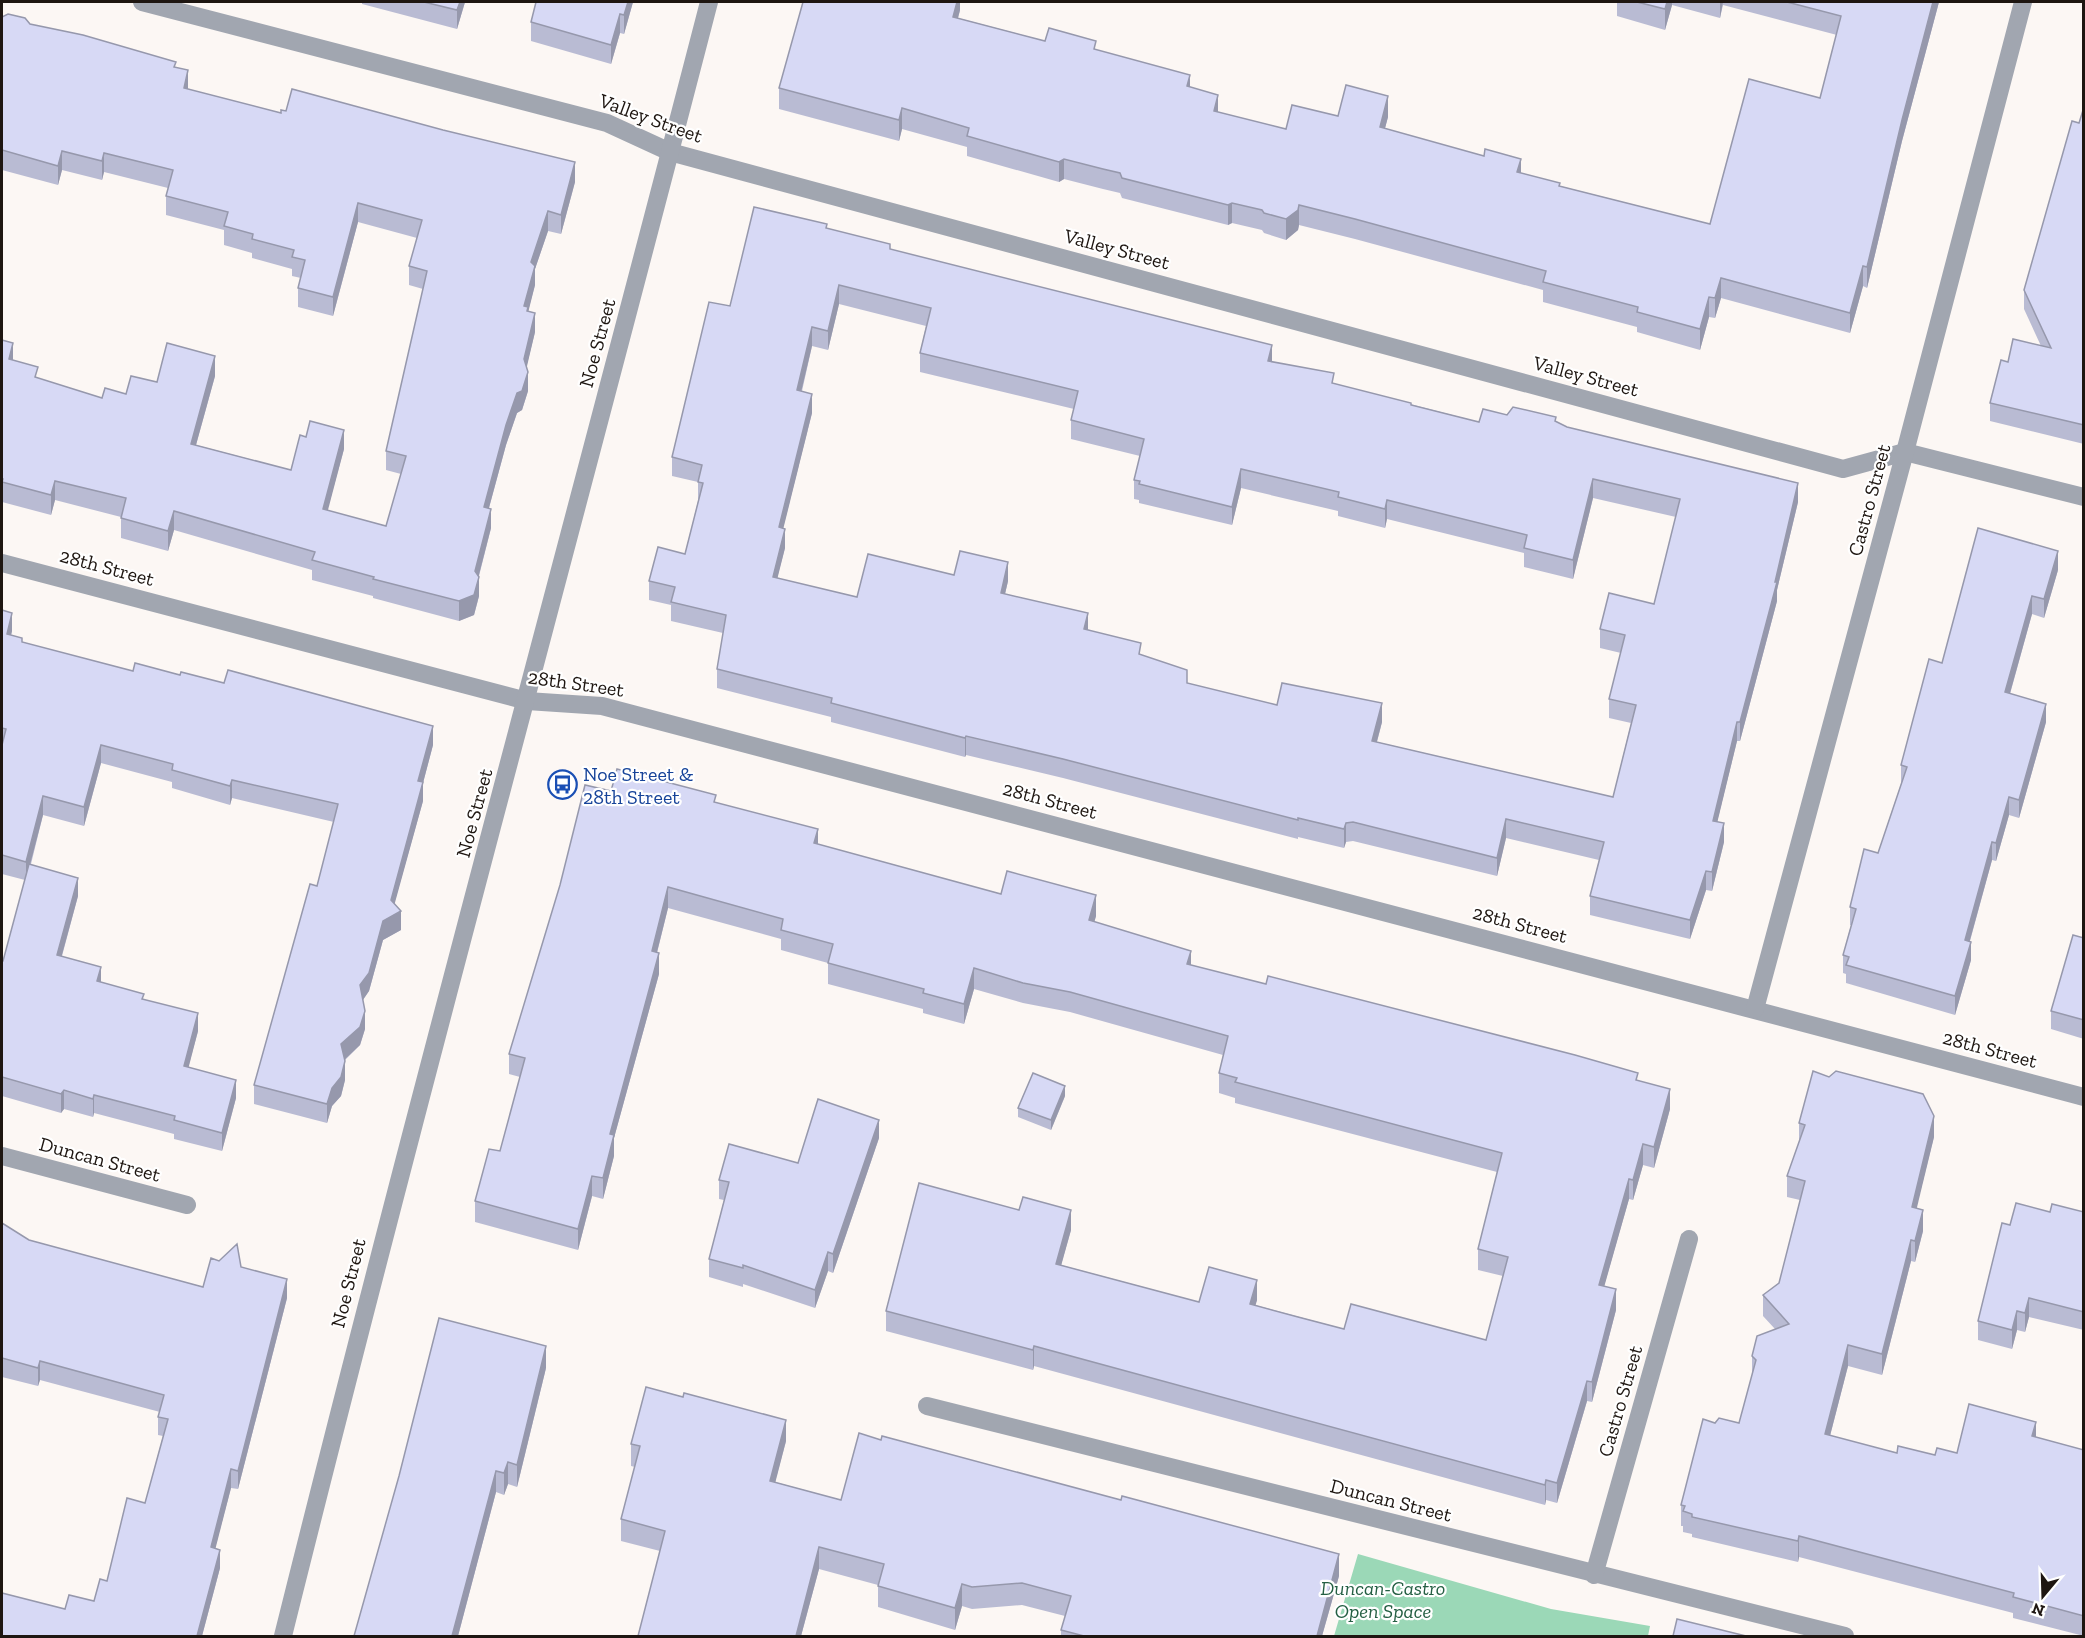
<svg xmlns="http://www.w3.org/2000/svg" width="2085" height="1638" font-family="'Zilla Slab',serif">
  <style>
    .green { fill: #9bd8b7 }
    .lines { fill: none; stroke-linecap: round; stroke-linejoin: round }
    .street { stroke: #a1a6b0; stroke-width: 18 }
    .wall { fill: #b9bbd3; fill-rule: evenodd }
    .shaded-wall { fill: #9698ac }
    .building { fill: #d7d9f5; stroke: #9698ac; stroke-width: 1.5; fill-rule: evenodd }
    .labels { text-anchor: middle; dominant-baseline: central; stroke-width: 4.5; stroke-linejoin: round; paint-order: stroke }
    .street-label { font-size: 20px; fill: #1e1611; stroke: #fff }
    .transit-label { font-size: 20px; fill: #164399; stroke: #fff; text-anchor: start }
    .park-label { font-size: 20px; font-style: italic; fill: #245f43; stroke: #fff }
  </style>
  <rect width="100%" height="100%" fill="#fcf7f4"/>
  <path class="green" d="M1358 1554 1551 1609 1650 1626 1648 1636H1334Z"/>
  <g class="lines">
    <g class="street">
      <path d="M142 2 607 123 670 152 1843 469 1905 452 2084 497"/>
      <path d="M2 563 527 701 602 706 2084 1097"/>
      <path d="M1755 1009 1905 452 2023 2"/>
      <path d="M2 1156 187 1205"/>
      <path d="M927 1406 1845 1636"/>
      <path d="M1594 1575 1689 1239"/>
      <path d="M283 1636C419 1090 568 547 709 2"/>
    </g>
  </g>
  <g class="wall">
    <path d="M362 2H465L457 29 362 4Z"/>
    <path d="M536 2H633L624 34 620 33 611 64 531 41V22Z"/>
    <path d="M960 2V10L958 18 1045 41 1096 50 1190 87 1218 112 1286 129 1338 116 1388 117 1385 128 1560 186 1710 224 1820 98 1837 35 1723 5 1720 18 1672 5 1665 30 1617 16V2H1939L1902 141 1867 288 1863 286 1850 333 1721 298 1715 318 1709 317 1700 350 1637 332V327L1543 302V290L1355 239 1299 225 1298 230 1286 240 1264 233 1262 230 1232 223 1228 225 1122 198 1120 193 1103 189 1064 179 1059 182 967 156V147L902 129 899 141 779 109V88Z"/>
    <path d="M2 17 30 24 176 67 188 89 281 113 575 182 561 234 548 231 535 269V285L528 311 535 332 526 368 528 391 522 410 517 413 506 445 489 508 491 528 479 576V596L474 615 459 621 373 598V596L312 580V570L174 530 168 551 121 538V517L55 500 51 515 2 502V340L13 360 38 378 102 398 126 394 157 382 215 376 196 445 291 470 344 449 327 511 386 526 401 474 386 470V451L423 289 409 285V266L417 238 358 222 333 316 298 307V288L301 278 292 276V269L252 258V253L224 245V230L166 215V196L168 188 104 172 102 180 62 170 58 185 2 170Z"/>
    <path d="M2084 107V444L1990 421V403L2008 362 2041 346 2024 309V290L2079 123Z"/>
    <path d="M827 228 890 249 1272 362 1334 384 1479 422 1507 415 1556 422 1567 427 1798 502 1777 590V601L1740 741H1737L1717 822 1724 842 1712 891 1706 890 1690 939 1590 915V896L1599 860 1506 838 1497 876 1353 841 1346 842 1344 848 1298 837V839L1063 778 966 755 965 757 831 722V717L717 688V669L723 633 671 621V605L649 600V581L685 554 698 501V482L672 476V457L730 306ZM839 304 926 326 920 353V372L1074 409 1071 420V439L1140 456 1134 480V499L1139 500V503L1232 525 1241 488 1338 511V516L1385 528 1387 519 1524 553V567L1573 579 1593 498 1676 517 1654 604 1600 629V648L1621 653 1609 699V718L1631 723 1613 797 1377 742 1382 722 1277 705 1187 683 1141 655 1005 594 1008 581 954 575 857 597 777 578 785 548 783 528 812 413 802 391 812 346 828 350Z"/>
    <path d="M2058 570 2044 618 2032 614 2010 694 2046 722 2019 818 2009 815 1996 861 1992 860 1970 941 1971 960 1955 1015 1846 983V974L1843 973V955L1851 925H1850V907L1878 853 1901 784V765L1942 663Z"/>
    <path d="M2 610 12 631 11 635 22 642 133 671 433 745 423 783V801L394 904 401 930 383 940 369 991 363 1000 365 1029 360 1045 345 1060V1080L341 1096 332 1106 327 1123 254 1104V1085L317 886 334 822 232 798 230 805 172 788V782L101 763 84 826 43 815 31 864 78 896 62 956 101 982 144 999 198 1031 188 1068 236 1098 222 1151 174 1139V1134L94 1113 93 1117 64 1109 61 1113 2 1096V961H3L25 880 2 874Z"/>
    <path d="M611 791 716 803 818 844 1001 894 1096 916 1094 922 1191 965 1638 1080 1670 1109 1654 1168 1643 1165 1633 1200 1629 1199 1604 1286 1616 1310 1592 1402 1587 1401 1557 1503 1546 1500 1545 1505 1034 1366 1033 1370 886 1331V1311L1071 1230 1061 1265 1199 1302 1257 1300 1255 1305 1344 1329 1486 1340 1503 1276 1478 1270V1249L1497 1172 1235 1103V1098L1219 1093V1073L1223 1055 1070 1012 1023 1003 974 989 964 1024 923 1013V1009L828 984V963L781 950V939L668 908 657 953 659 974 614 1138V1156L603 1199 592 1196 578 1250 475 1222V1201L500 1151 520 1077 509 1074V1054Z"/>
    <path d="M2084 938V1039L2051 1029V1011Z"/>
    <path d="M1065 1096 1051 1130 1018 1117V1108Z"/>
    <path d="M1799 1123 1934 1137 1916 1208 1923 1231 1915 1262 1911 1261 1882 1375 1848 1366 1830 1436 1897 1453 1935 1455 1957 1453 2036 1437 2084 1450V1636L2013 1618V1613L1799 1557 1798 1562 1692 1537V1534L1683 1532V1526H1681V1505L1715 1423H1739L1752 1375V1356L1775 1329 1763 1316V1295L1779 1283 1800 1200 1787 1197V1176L1799 1142Z"/>
    <path d="M879 1138 833 1273 828 1271 815 1308 743 1284V1287L709 1277V1259L724 1200 719 1199V1180L798 1163Z"/>
    <path d="M2050 1212H2084V1330L2029 1317 2025 1332 2017 1330 2012 1349 1978 1340V1321L2010 1225Z"/>
    <path d="M2 1223 29 1240 203 1287 241 1267 287 1298 238 1489 231 1488 215 1548 220 1568 202 1636H2L65 1609 94 1601 107 1581 145 1503 163 1436 158 1435V1417L160 1412 40 1380 38 1386 2 1377Z"/>
    <path d="M546 1368 517 1487 508 1484 504 1495 496 1492 458 1636H354Z"/>
    <path d="M786 1441 775 1482 841 1500 1339 1576 1322 1636H1061V1630L1065 1616 1022 1605 972 1609 962 1606 955 1630 878 1607V1585L819 1569 801 1636H638L660 1551 621 1541V1519L635 1467 631 1466V1444Z"/>
  </g>
  <g class="shaded-wall">
    <path d="M460 2H465L457 29V10Z"/>
    <path d="M628 2H633L624 34V15Z"/>
    <path d="M957 2H960V10L953 37V17Z"/>
    <path d="M1667 2H1672V5L1665 30V9Z"/>
    <path d="M1720 2H1723L1720 18Z"/>
    <path d="M1933 2H1939L1902 141 1867 288V267L1902 120Z"/>
    <path d="M620 14V33L611 64V45Z"/>
    <path d="M188 70V90L184 88Z"/>
    <path d="M1190 75V95L1187 86Z"/>
    <path d="M1218 95V115L1214 111Z"/>
    <path d="M1388 96V117L1380 147V127Z"/>
    <path d="M902 108V129L899 141V120Z"/>
    <path d="M62 151V170L58 185V166Z"/>
    <path d="M104 153V172L102 180V161Z"/>
    <path d="M1064 159V179L1059 182V162Z"/>
    <path d="M1521 159V179L1517 172Z"/>
    <path d="M575 162V182L561 234V215Z"/>
    <path d="M358 203V222L333 316V297Z"/>
    <path d="M1232 203V223L1228 225V205Z"/>
    <path d="M1299 205V225L1298 230 1286 240V219Z"/>
    <path d="M548 211V231L535 269V285L528 313 524 306 531 262Z"/>
    <path d="M1863 266V286L1850 333V313Z"/>
    <path d="M1721 278V298L1715 318V298Z"/>
    <path d="M839 285V304L828 350V331Z"/>
    <path d="M1709 297V317L1700 350V329Z"/>
    <path d="M535 313V332L524 379V359Z"/>
    <path d="M812 327V346L797 409V390Z"/>
    <path d="M13 343V362L9 359Z"/>
    <path d="M1272 345V364L1268 361Z"/>
    <path d="M215 356V376L191 463V444Z"/>
    <path d="M528 372V391L522 410 517 413 506 445 484 526V507L506 425 517 393Z"/>
    <path d="M812 394V413L779 546V527Z"/>
    <path d="M344 430V449L323 529V509Z"/>
    <path d="M1241 469V488L1232 525V507Z"/>
    <path d="M1593 479V498L1573 579V560Z"/>
    <path d="M55 481V500L51 515V495Z"/>
    <path d="M1798 483V502L1777 590V601L1740 741V722Z"/>
    <path d="M1387 500V519L1385 528V509Z"/>
    <path d="M491 509V528L475 590V571Z"/>
    <path d="M174 511V530L168 551V531Z"/>
    <path d="M785 529V548L773 596V577Z"/>
    <path d="M2058 551V570L2044 618V599Z"/>
    <path d="M1008 562V581L1001 611V593Z"/>
    <path d="M479 577V596L474 615 459 621V601Z"/>
    <path d="M2032 596V614L2005 711V692Z"/>
    <path d="M12 613V631L7 652V634Z"/>
    <path d="M1088 613V632L1084 629Z"/>
    <path d="M1382 703V722L1372 760V741Z"/>
    <path d="M2046 704V722L2019 818V800Z"/>
    <path d="M1737 722V741L1713 840V821Z"/>
    <path d="M433 726V745L423 783V801L391 917 401 911V930L383 940 369 991 360 1004V985L391 900 418 781Z"/>
    <path d="M966 736V755L965 757V738Z"/>
    <path d="M101 745V763L84 826V807Z"/>
    <path d="M232 780V798L230 805V786Z"/>
    <path d="M43 796V815L26 880V862Z"/>
    <path d="M2009 797V815L1996 861V843Z"/>
    <path d="M1506 819V838L1497 876V858Z"/>
    <path d="M1346 823V842L1344 848V829Z"/>
    <path d="M1724 823V842L1712 891V872Z"/>
    <path d="M818 829V850L814 843Z"/>
    <path d="M1992 842V860L1965 958V940Z"/>
    <path d="M1706 871V890L1690 939V920Z"/>
    <path d="M78 878V896L57 973V955Z"/>
    <path d="M668 887V908L652 972V951Z"/>
    <path d="M1096 895V916L1089 941V920Z"/>
    <path d="M1971 942V960L1955 1015V996Z"/>
    <path d="M1191 951V971L1187 964Z"/>
    <path d="M659 953V974L614 1138V1156L603 1199V1178L610 1134Z"/>
    <path d="M101 967V985L97 981Z"/>
    <path d="M974 968V989L964 1024V1004Z"/>
    <path d="M365 1011V1029L360 1045 341 1063V1044Z"/>
    <path d="M198 1013V1031L184 1085V1066Z"/>
    <path d="M345 1061V1080L341 1096 332 1106 327 1123V1104L332 1088Z"/>
    <path d="M236 1080V1098L222 1151V1133Z"/>
    <path d="M1065 1086V1096L1051 1130V1120Z"/>
    <path d="M1670 1089V1109L1654 1168V1147Z"/>
    <path d="M64 1090V1109L61 1113V1094Z"/>
    <path d="M94 1095V1113L93 1117V1099Z"/>
    <path d="M1934 1116V1137L1912 1228V1207Z"/>
    <path d="M879 1120V1138L833 1273V1254Z"/>
    <path d="M1643 1144V1165L1633 1200V1180Z"/>
    <path d="M592 1176V1196L578 1250V1229Z"/>
    <path d="M1629 1179V1199L1599 1305V1285Z"/>
    <path d="M1071 1210V1230L1056 1284V1264Z"/>
    <path d="M1923 1210V1231L1915 1262V1241Z"/>
    <path d="M1911 1240V1261L1882 1375V1354Z"/>
    <path d="M828 1252V1271L815 1308V1290Z"/>
    <path d="M287 1279V1298L238 1489V1471Z"/>
    <path d="M1257 1280V1300L1250 1325V1304Z"/>
    <path d="M1616 1289V1310L1592 1402V1382Z"/>
    <path d="M2029 1298V1317L2025 1332V1313Z"/>
    <path d="M2017 1311V1330L2012 1349V1330Z"/>
    <path d="M1848 1345V1366L1825 1455V1434Z"/>
    <path d="M546 1346V1368L517 1487V1465Z"/>
    <path d="M1034 1346V1366L1033 1370V1350Z"/>
    <path d="M40 1361V1380L38 1386V1368Z"/>
    <path d="M1587 1381V1401L1557 1503V1483Z"/>
    <path d="M786 1420V1441L770 1503V1481Z"/>
    <path d="M2036 1422V1442L2032 1436Z"/>
    <path d="M508 1462V1484L504 1495V1473Z"/>
    <path d="M231 1469V1488L211 1566V1547Z"/>
    <path d="M496 1471V1492L458 1636H452Z"/>
    <path d="M1546 1480V1500L1545 1505V1485Z"/>
    <path d="M1799 1536V1557L1798 1562V1541Z"/>
    <path d="M819 1547V1569L801 1636H796Z"/>
    <path d="M220 1550V1568L202 1636H197Z"/>
    <path d="M1339 1554V1576L1322 1636H1317Z"/>
    <path d="M962 1584V1606L955 1630V1608Z"/>
  </g>
  <g class="building">
    <path d="M424 2H460L457 10Z"/>
    <path d="M536 2H628L624 15 620 14 611 45 531 22Z"/>
    <path d="M803 2H957L953 17 1045 41 1049 28 1096 41 1094 49 1190 75 1187 86 1218 95 1214 111 1286 129 1292 105 1338 116 1346 85 1388 96 1380 127 1484 156 1485 149 1521 159 1517 172 1560 183 1559 186 1710 224 1749 79 1820 98 1841 16 1787 2H1933L1902 120 1867 267 1863 266 1850 313 1721 278 1715 298 1709 297 1700 329 1637 312 1638 307 1543 282 1546 271 1355 219 1299 205 1298 210 1286 219 1264 213 1262 210 1232 203 1228 205 1122 178 1120 173 1103 169 1064 159 1059 162 967 136 969 128 902 108 899 120 779 88Z"/>
    <path d="M1637 2H1667L1665 9Z"/>
    <path d="M8 14 25 18 30 24 83 35 176 62 174 67 188 70 184 88 281 113V110L286 111 292 89 443 130 575 162 561 215 548 211 531 262 535 266 524 306 528 307 527 311 535 313 524 359 528 372 522 391 517 393 506 425 484 507 491 509 475 571 479 577 474 595 459 601 373 579 374 577 312 560 315 552 174 511 168 531 121 518 126 498 55 481 51 495 2 482 3 479 2 478V340L13 343 9 359 38 367 35 377 102 398 105 388 126 394 131 376 157 382 167 343 215 356 191 444 291 470 300 435 306 437 310 421 344 430 323 509 386 526 406 456 386 451 427 271 409 266 422 220 358 203 333 297 298 288 305 260 292 257 294 250 252 239 253 234 224 226 228 212 166 196 173 170 104 153 102 161 62 151 58 166 2 150V17Z"/>
    <path d="M2084 107V425L1990 403 2001 360 2008 362 2013 339 2051 348 2024 290 2072 121 2079 123Z"/>
    <path d="M754 207 827 224 826 228 890 244V249L1272 345 1268 361 1334 373 1332 383 1411 403V405L1479 422 1483 409 1507 415 1513 407 1556 417 1555 421 1567 427 1798 483 1775 582H1777L1740 722H1737L1713 821 1724 823 1712 872 1706 871 1690 920 1590 896 1604 842 1506 819 1497 858 1353 822 1346 823 1344 829 1298 818V820L1063 759 966 736 965 738 831 703 832 698 717 669 726 615 671 602 675 587 649 581 658 547 685 554 703 483 698 482 702 465 672 457 709 302 730 306ZM839 285 931 308 920 353 1078 391 1071 420 1144 439 1134 480 1140 481 1139 484 1232 507 1241 469 1339 492 1338 497 1385 509 1387 500 1527 535 1524 548 1573 560 1593 479 1680 499 1654 604 1609 593 1600 629 1625 635 1609 699 1636 705 1613 797 1372 741 1382 703 1282 683 1277 705 1187 683V670L1139 654 1141 643 1084 629 1088 613 1001 593 1008 562 960 551 954 575 868 554 857 597 773 577 785 529 779 527 812 394 797 390 812 327 828 331Z"/>
    <path d="M1978 528 2058 551 2044 599 2032 596 2005 692 2046 704 2019 800 2009 797 1996 843 1992 842 1965 940 1971 942 1955 996 1846 965 1849 957 1843 955 1856 909 1850 907 1864 849 1878 853 1907 767 1901 765 1929 659 1942 663Z"/>
    <path d="M2 610 12 613 7 634 22 638V642L133 671 135 663 180 675 181 672 224 683 228 670 433 726 418 781 423 782 391 900 401 911 383 921 369 973 360 985 365 1011 360 1027 341 1044 345 1061 341 1077 332 1088 327 1104 254 1085 310 884 317 886 338 804 232 780 230 786 172 770 173 764 101 745 84 807 43 796 26 862 2 855V745L6 729 2 728Z"/>
    <path d="M617 769 716 795 714 802 818 829 814 843 1001 894 1007 871 1096 895 1089 920 1191 951 1187 964 1266 984 1268 976 1575 1055 1638 1073 1636 1080 1670 1089 1654 1147 1643 1144 1633 1180 1629 1179 1599 1285 1616 1289 1592 1382 1587 1381 1557 1483 1546 1480 1545 1485 1034 1346 1033 1350 886 1311 919 1183 1019 1210 1023 1197 1071 1210 1056 1264 1199 1302 1209 1267 1257 1280 1250 1304 1298 1317 1344 1329 1351 1304 1486 1340 1508 1257 1478 1249 1502 1153 1235 1082 1237 1078 1219 1073 1228 1036 1070 992 1023 983 974 968 964 1004 923 993 924 989 828 963 833 944 781 930 783 919 668 887 652 951 659 953 610 1134 614 1135 603 1178 592 1176 578 1229 475 1201 489 1149 500 1151 525 1058 509 1054 560 885 585 785 611 791Z"/>
    <path d="M29 864 78 878 57 955 101 967 97 981 144 994 142 999 198 1013 184 1066 236 1080 222 1133 174 1120 175 1116 94 1095 93 1099 64 1090 61 1094 2 1077V961H3Z"/>
    <path d="M2073 935 2084 938V1020L2051 1011Z"/>
    <path d="M1813 1071 1829 1077 1836 1071 1923 1094 1934 1116 1912 1207 1923 1210 1915 1241 1911 1240 1882 1354 1848 1345 1825 1434 1897 1453 1898 1446 1935 1455 1937 1448 1957 1453 1969 1404 2036 1422 2032 1436 2084 1450V1616L2013 1597 2014 1593 1799 1536 1798 1541 1692 1517V1514L1683 1511 1685 1506 1681 1505 1703 1419 1715 1423 1719 1418 1739 1423 1756 1360 1752 1356 1757 1336 1789 1324 1763 1295 1779 1283 1805 1181 1787 1176 1805 1125 1799 1123Z"/>
    <path d="M1033 1073 1065 1086 1051 1120 1018 1108Z"/>
    <path d="M818 1099 879 1120 833 1254 828 1252 815 1290 743 1265V1268L709 1259 729 1182 719 1180 729 1144 798 1163Z"/>
    <path d="M2016 1203 2050 1212 2052 1204 2084 1212V1312L2029 1298 2025 1313 2017 1311 2012 1330 1978 1321 2002 1223 2010 1225Z"/>
    <path d="M2 1223 29 1240 203 1287 211 1258 219 1261 237 1244 241 1267 287 1279 238 1471 231 1469 211 1547 220 1550 197 1636H2V1593L65 1609 69 1595 94 1601 100 1579 107 1581 127 1498 145 1503 168 1419 158 1417 164 1395 40 1361 38 1368 2 1358Z"/>
    <path d="M439 1318 546 1346 517 1465 508 1462 504 1473 496 1471 452 1636H354L399 1476Z"/>
    <path d="M646 1387 683 1397 684 1393 786 1420 770 1481 841 1500 859 1433 881 1440 882 1436 1121 1500 1122 1496 1339 1554 1317 1636H1084L1061 1630 1071 1596 1022 1583 972 1587 962 1584 955 1608 878 1586 884 1564 819 1547 796 1636H638L665 1531 621 1519 640 1446 631 1444Z"/>
    <path d="M1677 1619 1746 1636H1673Z"/>
  </g>
  <defs>
    <symbol id="bus-ring" viewBox="-11 -11 22 22"><circle r="9.5" fill="#fff" stroke="#1a4fb4" stroke-width="1.5"/><path d="M-5-6H5V4H4V6H2V4H-2V6H-4V4H-5ZM-3.5-4V0h7V-4ZM-3.5 1.2v1.5H-2V1.2ZM2 1.2v1.5H3.5V1.2Z" fill="#1a4fb4"/></symbol>
  </defs>
  <g fill-rule="evenodd">
    <use href="#bus-ring" x="546" y="768" width="33" height="33"/>
  </g>
  <g class="labels">
    <g class="street-label">
      <text transform="translate(651 118) rotate(20)">Valley Street</text>
      <text transform="translate(1117 249) rotate(15)">Valley Street</text>
      <text transform="translate(597 343) rotate(-75)">Noe Street</text>
      <text transform="translate(1586 376) rotate(15)">Valley Street</text>
      <text transform="translate(1869 500) rotate(-75)">Castro Street</text>
      <text transform="translate(107 567) rotate(15)">28th Street</text>
      <text transform="translate(576 683) rotate(8)">28th Street</text>
      <text transform="translate(1050 800) rotate(15)">28th Street</text>
      <text transform="translate(474 813) rotate(-75)">Noe Street</text>
      <text transform="translate(1520 924) rotate(15)">28th Street</text>
      <text transform="translate(1990 1049) rotate(15)">28th Street</text>
      <text transform="translate(100 1159) rotate(15)">Duncan Street</text>
      <text transform="translate(348 1283) rotate(-76)">Noe Street</text>
      <text transform="translate(1620 1401) rotate(-74)">Castro Street</text>
      <text transform="translate(1391 1500) rotate(14)">Duncan Street</text>
    </g>
    <g class="transit-label">
      <text x="583" y="774">Noe Street &amp;<tspan x="583" dy="23">28th Street</tspan></text>
    </g>
    <g class="park-label">
      <text x="1383" y="1588">Duncan-Castro<tspan x="1383" dy="23">Open Space</tspan></text>
    </g>
  </g>
  <rect width="2085" height="1638" fill="none" stroke="#1e1611" stroke-width="6"/>
  <g transform="translate(2043 1596) rotate(199)" stroke="#ffffff" stroke-width="4.5" paint-order="stroke">
  <path d="M0-4.5L10 22L0 15L-10 22Z" fill="#1e1611"/>
  <text y="-9" font-size="16" font-weight="bold" text-anchor="middle" fill="#1e1611">N</text>
  </g>
</svg>
